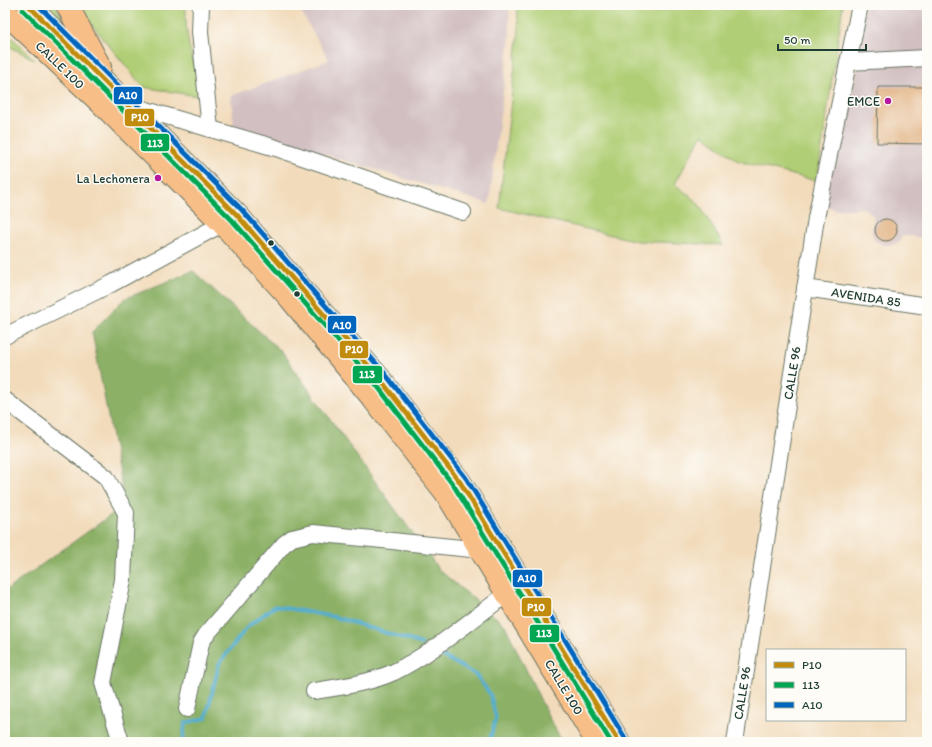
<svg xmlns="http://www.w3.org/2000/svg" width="932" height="747" font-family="Itim,sans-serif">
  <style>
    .industrial { fill: #d2bfc1 }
    .green { fill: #b0ce75; stroke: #688654 }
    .forest { fill: #8cb166; stroke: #56774d }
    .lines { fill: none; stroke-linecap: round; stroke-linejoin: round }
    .stream { stroke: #53aed1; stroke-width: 3.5 }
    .building { fill: #dea974 }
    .minor-casing { stroke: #697463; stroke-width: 18 }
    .highway-casing { stroke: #697463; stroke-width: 24 }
    .minor { stroke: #fff; stroke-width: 16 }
    .highway { stroke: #f7be87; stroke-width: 22 }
    .bus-1-casing { stroke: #fdfcf7; stroke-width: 8 }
    .bus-2-casing { stroke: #fdfcf7; stroke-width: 8 }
    .bus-3-casing { stroke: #fdfcf7; stroke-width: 8 }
    .bus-1 { stroke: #c18c0d; stroke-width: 5 }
    .bus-2 { stroke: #00a651; stroke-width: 5 }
    .bus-3 { stroke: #0065bd; stroke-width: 5 }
    .poi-dot { fill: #b5179e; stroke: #fdfcf7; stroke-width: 1.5 }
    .bus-dot { fill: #1f3d34; stroke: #fdfcf7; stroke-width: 1.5 }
    .labels { text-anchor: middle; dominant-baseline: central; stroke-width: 3; stroke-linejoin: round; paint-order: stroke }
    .street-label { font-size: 13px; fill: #1f3d34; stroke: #fdfcf7 }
    .poi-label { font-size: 13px; fill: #1f3d34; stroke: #fdfcf7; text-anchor: end }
    .line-badge { stroke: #fdfcf7; stroke-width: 1.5 }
    .badge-label { font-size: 11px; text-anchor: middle; font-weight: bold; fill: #fff }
  </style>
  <rect width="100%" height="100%" fill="#fdfcf7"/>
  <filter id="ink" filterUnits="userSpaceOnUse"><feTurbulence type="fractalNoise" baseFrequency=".025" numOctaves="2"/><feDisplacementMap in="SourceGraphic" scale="8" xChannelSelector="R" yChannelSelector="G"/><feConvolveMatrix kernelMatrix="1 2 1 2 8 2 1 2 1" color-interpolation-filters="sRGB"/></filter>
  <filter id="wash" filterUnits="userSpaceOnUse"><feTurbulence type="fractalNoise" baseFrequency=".012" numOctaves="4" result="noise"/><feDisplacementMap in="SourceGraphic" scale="16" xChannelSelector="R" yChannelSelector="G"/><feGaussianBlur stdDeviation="0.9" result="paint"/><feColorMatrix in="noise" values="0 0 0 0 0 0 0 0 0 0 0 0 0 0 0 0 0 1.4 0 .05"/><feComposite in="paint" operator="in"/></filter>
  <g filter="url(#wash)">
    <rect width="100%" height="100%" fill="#f2dbbb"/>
    <g class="industrial">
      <path d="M297 5H509L510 35 489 204 234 127 231 96 329 60Z"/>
      <path d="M865 5H927V239L903 235 899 242 892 245H883L874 240 872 232 874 216 864 208 837 210 824 205 840 132 857 70 860 26Z"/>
    </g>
    <g class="green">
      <path d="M39 5H55L73 39Z"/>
      <path d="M79 5H186C184 36 194 67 203 97L143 87 88 20Z"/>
      <path d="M517 5H843L817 181 738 161 702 134 675 184 698 203 723 245 637 241 499 208 519 30Z"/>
      <path d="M5 31 35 60 5 44Z"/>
    </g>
    <path class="forest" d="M193 271 281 351 439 570 505 625 549 718 563 742H5V591L125 505 92 332 124 299Z"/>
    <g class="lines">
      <g class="stream">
        <path d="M441 655 476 675 490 694 496 718 489 742"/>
        <path d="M183 742 185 723 206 718 219 664 247 627 275 606 335 617 422 644"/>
      </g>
    </g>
    <g id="blocks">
      <g class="building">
        <path d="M878 87H927V144L877 143Z"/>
        <circle cx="886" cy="230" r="11"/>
      </g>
    </g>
  </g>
  <g filter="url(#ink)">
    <use href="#blocks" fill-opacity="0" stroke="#697463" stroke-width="1"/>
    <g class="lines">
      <defs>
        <g id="minor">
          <path d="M201 5 200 32 210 129"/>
          <path d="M848 62 927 58"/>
          <path d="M129 105 276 148 463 212"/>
          <path d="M805 288 927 306"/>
          <path d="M5 336 111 284 231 219"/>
          <path d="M5 400 106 477 126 513 123 580 103 683 121 742"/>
          <path d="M314 691C341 687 370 683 394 672 433 653 472 619 507 594"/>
          <path d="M187 709 201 643 206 635 284 544 292 538 313 533 481 550"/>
          <path d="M735 742 816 218 860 5"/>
        </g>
        <g id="highway">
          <path d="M28 5 237 215 380 379 460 482 619 742"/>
          <path d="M67 5 100 67"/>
          <path d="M5 12 100 102 223 224 290 298 371 396 446 493 597 742"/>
        </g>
      </defs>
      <use href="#minor" class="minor-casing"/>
      <use href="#highway" class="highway-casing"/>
      <use href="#minor" class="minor"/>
      <use href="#highway" class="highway"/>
      <defs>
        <path id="bus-1" d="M28 5 237 215 380 379 460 482 619 742"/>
        <path id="bus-2" d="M23 10 232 220 375 383 454 486 611 742"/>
        <path id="bus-3" d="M38 5 242 210 386 375 466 478 625 738"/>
      </defs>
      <use href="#bus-1" class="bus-1-casing"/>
      <use href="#bus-2" class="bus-2-casing"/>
      <use href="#bus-3" class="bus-3-casing"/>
      <use href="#bus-1" class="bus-1"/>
      <use href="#bus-2" class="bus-2"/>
      <use href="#bus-3" class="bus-3"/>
    </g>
  </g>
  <g class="poi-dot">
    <circle cx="888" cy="101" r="4"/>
    <circle cx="158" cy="178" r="4"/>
  </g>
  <g class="bus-dot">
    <circle cx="271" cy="243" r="3.5"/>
    <circle cx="297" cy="294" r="3.5"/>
  </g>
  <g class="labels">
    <g class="street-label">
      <text transform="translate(60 65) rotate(44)">CALLE 100</text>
      <text transform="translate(866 297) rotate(9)">AVENIDA 85</text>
      <text transform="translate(792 373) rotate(-81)">CALLE 96</text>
      <text transform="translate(564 687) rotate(59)">CALLE 100</text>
      <text transform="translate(742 693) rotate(-81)">CALLE 96</text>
    </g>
    <g class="poi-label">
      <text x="880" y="101">EMCE</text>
      <text x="150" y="178">La Lechonera</text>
    </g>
  </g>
  <g class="line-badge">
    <rect x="113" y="86" width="30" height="19" rx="4" fill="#0065bd"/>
    <rect x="124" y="108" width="31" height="19" rx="4" fill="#c18c0d"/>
    <rect x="140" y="133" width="30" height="19" rx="4" fill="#00a651"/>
    <rect x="327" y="315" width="30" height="19" rx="4" fill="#0065bd"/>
    <rect x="339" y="340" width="30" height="19" rx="4" fill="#c18c0d"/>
    <rect x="352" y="365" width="31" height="19" rx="4" fill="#00a651"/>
    <rect x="512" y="569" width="31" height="19" rx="4" fill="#0065bd"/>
    <rect x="521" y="597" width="31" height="20" rx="4" fill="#c18c0d"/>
    <rect x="529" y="624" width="31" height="19" rx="4" fill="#00a651"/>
  </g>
  <g class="badge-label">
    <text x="128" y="99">A10</text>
    <text x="140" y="121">P10</text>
    <text x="155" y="147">113</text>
    <text x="342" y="329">A10</text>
    <text x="354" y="353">P10</text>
    <text x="367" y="378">113</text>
    <text x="527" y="582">A10</text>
    <text x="536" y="611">P10</text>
    <text x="544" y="637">113</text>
  </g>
  <rect width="932" height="747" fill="none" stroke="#fdfcf7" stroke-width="20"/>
  <rect x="766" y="649" width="140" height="72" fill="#fdfcf7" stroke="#a4b0a9"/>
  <rect x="774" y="662" width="20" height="6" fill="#c18c0d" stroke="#a4b0a9"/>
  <text x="802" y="669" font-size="12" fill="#1f3d34">P10</text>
  <rect x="774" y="682" width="20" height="6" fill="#00a651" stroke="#a4b0a9"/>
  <text x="802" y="689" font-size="12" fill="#1f3d34">113</text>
  <rect x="774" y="702" width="20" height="6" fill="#0065bd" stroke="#a4b0a9"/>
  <text x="802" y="709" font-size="12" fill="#1f3d34">A10</text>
  <path d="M778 44v6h88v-6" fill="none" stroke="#1f3d34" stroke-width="2"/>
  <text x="784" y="44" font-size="12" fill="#1f3d34" stroke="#fdfcf7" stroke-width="3" paint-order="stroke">50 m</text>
</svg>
